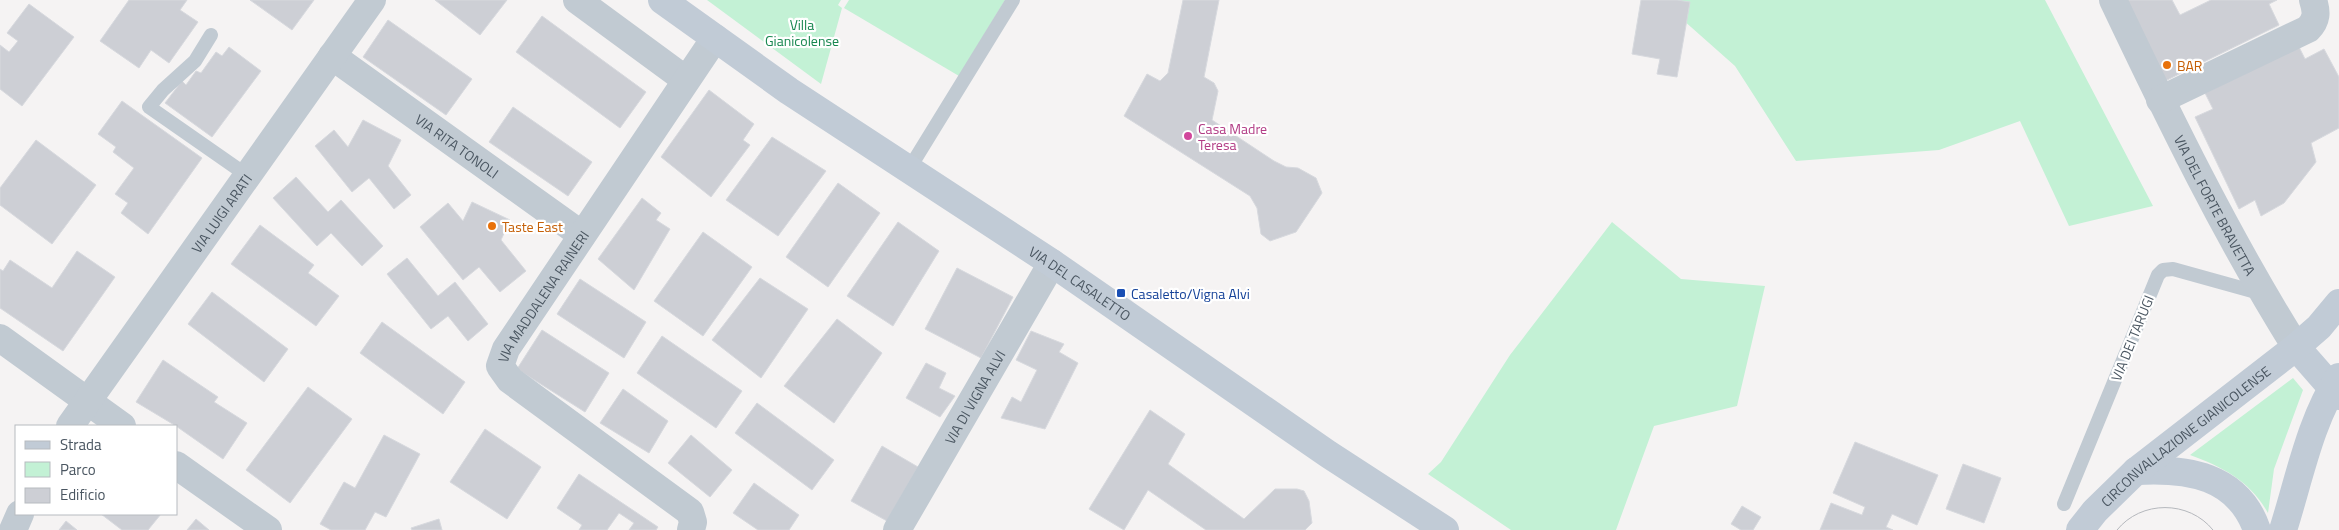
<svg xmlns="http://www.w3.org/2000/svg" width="2339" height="530" font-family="'Titillium Web',sans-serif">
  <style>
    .green { fill: #c3f1d5 }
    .building { fill: #cdcfd5; stroke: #d7d9de }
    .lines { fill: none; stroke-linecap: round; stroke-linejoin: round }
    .lane { stroke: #c1cad2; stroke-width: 14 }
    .street { stroke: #c1cad2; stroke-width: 28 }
    .secondary { stroke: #c1cbd6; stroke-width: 28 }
    .tram { stroke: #b5b8bd; stroke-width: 1 }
    .food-dot { fill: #e8710a; stroke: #fff; stroke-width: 2 }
    .hotel-dot { fill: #d1479c; stroke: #fff; stroke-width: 2 }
    .transit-dot { fill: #1a4fb4; stroke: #fff; stroke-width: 2 }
    .labels { text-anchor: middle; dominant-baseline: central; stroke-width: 4.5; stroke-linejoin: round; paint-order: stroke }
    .park-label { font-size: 14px; fill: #17864f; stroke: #fff }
    .food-label { font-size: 14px; fill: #c56008; stroke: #fff; text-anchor: start }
    .hotel-label { font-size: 14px; fill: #b23c85; stroke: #fff; text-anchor: start }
    .street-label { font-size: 14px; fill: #4a5661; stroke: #fff }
    .transit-label { font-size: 14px; fill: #164399; stroke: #fff; text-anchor: start }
  </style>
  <rect width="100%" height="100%" fill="#f5f3f3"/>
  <g class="green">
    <path d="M707 0H841L838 5 842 8 821 84Z"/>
    <path d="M849 0H1005L959 76 844 8Z"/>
    <path d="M1667 0H2045L2153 206 2069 226 2020 121 1939 150 1796 161 1735 66 1665 4Z"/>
    <path d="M1612 222 1681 279 1765 286 1737 406 1654 426 1616 530H1511L1428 474 1441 462 1510 355Z"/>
    <path d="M2293 378 2303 390 2274 469 2268 513C2250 481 2223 467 2190 455Z"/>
  </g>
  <g class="building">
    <path d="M129 0H187L180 10 198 22 169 63 151 50 139 68 100 41Z"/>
    <path d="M250 0H314L292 30Z"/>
    <path d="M435 0H507L480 35Z"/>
    <path d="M1183 0H1219L1204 77 1214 83 1218 91 1212 120 1274 161 1286 167 1298 168 1316 178 1322 193 1296 232 1270 241 1261 234 1257 208 1250 196 1124 116 1147 74 1160 81 1168 73Z"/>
    <path d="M1641 0H1677L1690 2 1677 77 1657 74 1660 59 1632 54Z"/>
    <path d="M2123 0H2172L2180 15 2211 0H2277L2269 4 2279 25 2163 82Z"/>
    <path d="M29 4 74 37 22 106 0 89V45L9 52 18 41 7 33Z"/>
    <path d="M542 16 646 92 620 128 516 52Z"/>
    <path d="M388 20 472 79 446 115 363 57Z"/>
    <path d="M229 47 261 71 212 137 165 103 182 81 186 85 196 71 201 73 216 52 222 56Z"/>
    <path d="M2299 47 2305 59 2324 49 2339 77V128L2311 143 2316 162 2284 203 2261 216 2255 200 2239 209 2195 117 2213 109 2205 93Z"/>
    <path d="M709 90 754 124 743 140 750 145 711 197 661 157Z"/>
    <path d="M122 101 202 158 148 234 121 213 128 203 115 194 134 168 113 152 116 147 98 134Z"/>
    <path d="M513 107 592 162 568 196 489 142Z"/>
    <path d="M363 120 401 140 388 166 411 195 394 209 369 178 352 192 315 146 334 130 348 147Z"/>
    <path d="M772 137 826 171 778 236 726 200Z"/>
    <path d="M36 140 96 185 52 244 0 205V188Z"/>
    <path d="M296 177 328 212 341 200 383 246 362 266 331 233 317 246 273 198Z"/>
    <path d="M838 183 880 213 828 287 786 257Z"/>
    <path d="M642 198 661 213 656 220 670 229 634 290 598 259Z"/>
    <path d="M472 202 510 220 501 240 526 271 500 292 479 267 463 280 420 227 448 203 463 221Z"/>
    <path d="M898 222 939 251 893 326 847 296Z"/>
    <path d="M260 225 314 265 308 273 339 296 316 326 231 264Z"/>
    <path d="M703 232 752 267 703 336 654 301Z"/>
    <path d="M77 251 115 277 63 351 0 308V269L3 271 10 260 52 288Z"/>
    <path d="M407 258 438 296 455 282 488 324 468 341 448 316 431 329 387 274Z"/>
    <path d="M957 268 1013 297 981 358 925 329Z"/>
    <path d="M760 278 808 309 761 378 712 340Z"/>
    <path d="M580 279 646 322 624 358 557 314Z"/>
    <path d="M212 292 288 349 264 382 188 324Z"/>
    <path d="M837 319 882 353 834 423 784 386Z"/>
    <path d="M382 322 465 382 443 414 360 353Z"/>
    <path d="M542 330 609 373 585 412 517 369Z"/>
    <path d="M1031 331 1064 344 1059 352 1078 363 1045 429 1001 418 1012 397 1021 402 1037 370 1016 360Z"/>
    <path d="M662 336 742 391 716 428 637 373Z"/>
    <path d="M163 360 218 397 214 402 247 423 223 459 176 426 136 402Z"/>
    <path d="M926 363 946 373 939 388 955 396 940 417 906 398Z"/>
    <path d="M308 387 352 419 290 503 246 470Z"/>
    <path d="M623 389 668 421 649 453 600 423Z"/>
    <path d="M757 403 834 460 812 490 735 433Z"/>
    <path d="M1150 410 1185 434 1168 464 1244 519 1275 489H1297L1304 491 1309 501 1312 523 1305 530H1206L1148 490 1124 530 1089 509Z"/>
    <path d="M485 429 541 467 507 519 450 482Z"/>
    <path d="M384 435 420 454 386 517 375 512 365 530H331L320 524 344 482 355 488Z"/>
    <path d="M691 435 732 470 710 497 668 463Z"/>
    <path d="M1855 442 1938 475 1917 525 1892 514 1886 527 1893 530H1820L1831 503 1862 515 1865 507 1833 493Z"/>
    <path d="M882 446 918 467 887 521 851 501Z"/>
    <path d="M1963 464 2001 478 1984 523 1946 509Z"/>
    <path d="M579 474 658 527 656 530H629L634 523 619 513 607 530H579L582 525 557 508Z"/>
    <path d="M754 483 799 515 789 530H758L733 513Z"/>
    <path d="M1742 506 1761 517 1753 530H1741L1731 524Z"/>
    <path d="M101 514H161L148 530H122Z"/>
    <path d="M196 519 209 530H187Z"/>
    <path d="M439 519 442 530H412L411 528Z"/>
    <path d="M66 521 77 530H59Z"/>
  </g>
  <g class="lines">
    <g class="lane">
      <path d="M211 35 195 61 163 90 149 107 248 176"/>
      <path d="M909 169 1013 0"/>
      <path d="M2064 504 2158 275 2163 270 2173 269 2263 294"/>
    </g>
    <g class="street">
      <path d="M577 0 686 80"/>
      <path id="s1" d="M2113 0C2169 118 2227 237 2296 347"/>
      <path id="s2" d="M332 56 582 235"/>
      <path d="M2160 100 2308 29C2317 20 2317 12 2313 0"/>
      <path d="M0 338 122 426"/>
      <path id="s3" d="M70 426 372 0"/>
      <path d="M176 465 268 530"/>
      <path d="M13 530 20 514"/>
      <path id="s4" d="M691 530 693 522 690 512 510 380 500 366 506 349 715 38"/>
      <path id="s5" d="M897 530 1052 263"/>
    </g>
    <g class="secondary">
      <path id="s6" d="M662 0 789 91 1052 263 1328 454 1445 530"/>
      <path d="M2296 347 2339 396"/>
      <path d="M2136 471C2187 468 2238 475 2257 530"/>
      <path id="s7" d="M2080 530 2095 511 2136 471 2296 347 2319 327 2339 303"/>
      <path d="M2283 530C2299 480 2310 421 2339 377"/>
    </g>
    <path class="tram" d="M2117 530C2141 500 2189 500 2213 530"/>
  </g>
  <g class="food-dot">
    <circle cx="2167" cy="65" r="5"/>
    <circle cx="492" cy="226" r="5"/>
  </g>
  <circle class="hotel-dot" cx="1188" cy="136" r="5"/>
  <rect class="transit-dot" x="1116" y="288" width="10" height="10" rx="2.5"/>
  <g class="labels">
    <g class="park-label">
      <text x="802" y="24">Villa<tspan x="802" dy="16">Gianicolense</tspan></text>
    </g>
    <g class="food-label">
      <text x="2177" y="65">BAR</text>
      <text x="502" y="226">Taste East</text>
    </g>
    <g class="hotel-label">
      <text x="1198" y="128">Casa Madre<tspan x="1198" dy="16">Teresa</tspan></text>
    </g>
    <g class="street-label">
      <text stroke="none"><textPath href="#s2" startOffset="154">VIA RITA TONOLI</textPath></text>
      <text stroke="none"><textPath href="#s1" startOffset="229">VIA DEL FORTE BRAVETTA</textPath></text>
      <text stroke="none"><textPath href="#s3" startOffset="261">VIA LUIGI ARATI</textPath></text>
      <text stroke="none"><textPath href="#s6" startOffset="505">VIA DEL CASALETTO</textPath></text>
      <text stroke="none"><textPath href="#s4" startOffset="341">VIA MADDALENA RAINERI</textPath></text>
      <text transform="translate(2132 338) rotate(-68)">VIA DEI TARUGI</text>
      <text stroke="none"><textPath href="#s5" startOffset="154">VIA DI VIGNA ALVI</textPath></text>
      <text stroke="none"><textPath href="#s7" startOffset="142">CIRCONVALLAZIONE GIANICOLENSE</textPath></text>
    </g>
    <g class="transit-label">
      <text x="1131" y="293">Casaletto/Vigna Alvi</text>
    </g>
  </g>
  <rect x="15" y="425" width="162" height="90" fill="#ffffff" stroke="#b7bbc0"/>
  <rect x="25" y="441" width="25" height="8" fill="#c1cbd6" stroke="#b7bbc0"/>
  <text x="60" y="450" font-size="15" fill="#4a5661">Strada</text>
  <rect x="25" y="462" width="25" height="15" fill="#c3f1d5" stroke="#b7bbc0"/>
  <text x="60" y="475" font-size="15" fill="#4a5661">Parco</text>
  <rect x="25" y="488" width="25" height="15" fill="#cdcfd5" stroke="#b7bbc0"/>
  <text x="60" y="500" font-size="15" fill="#4a5661">Edificio</text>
</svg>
